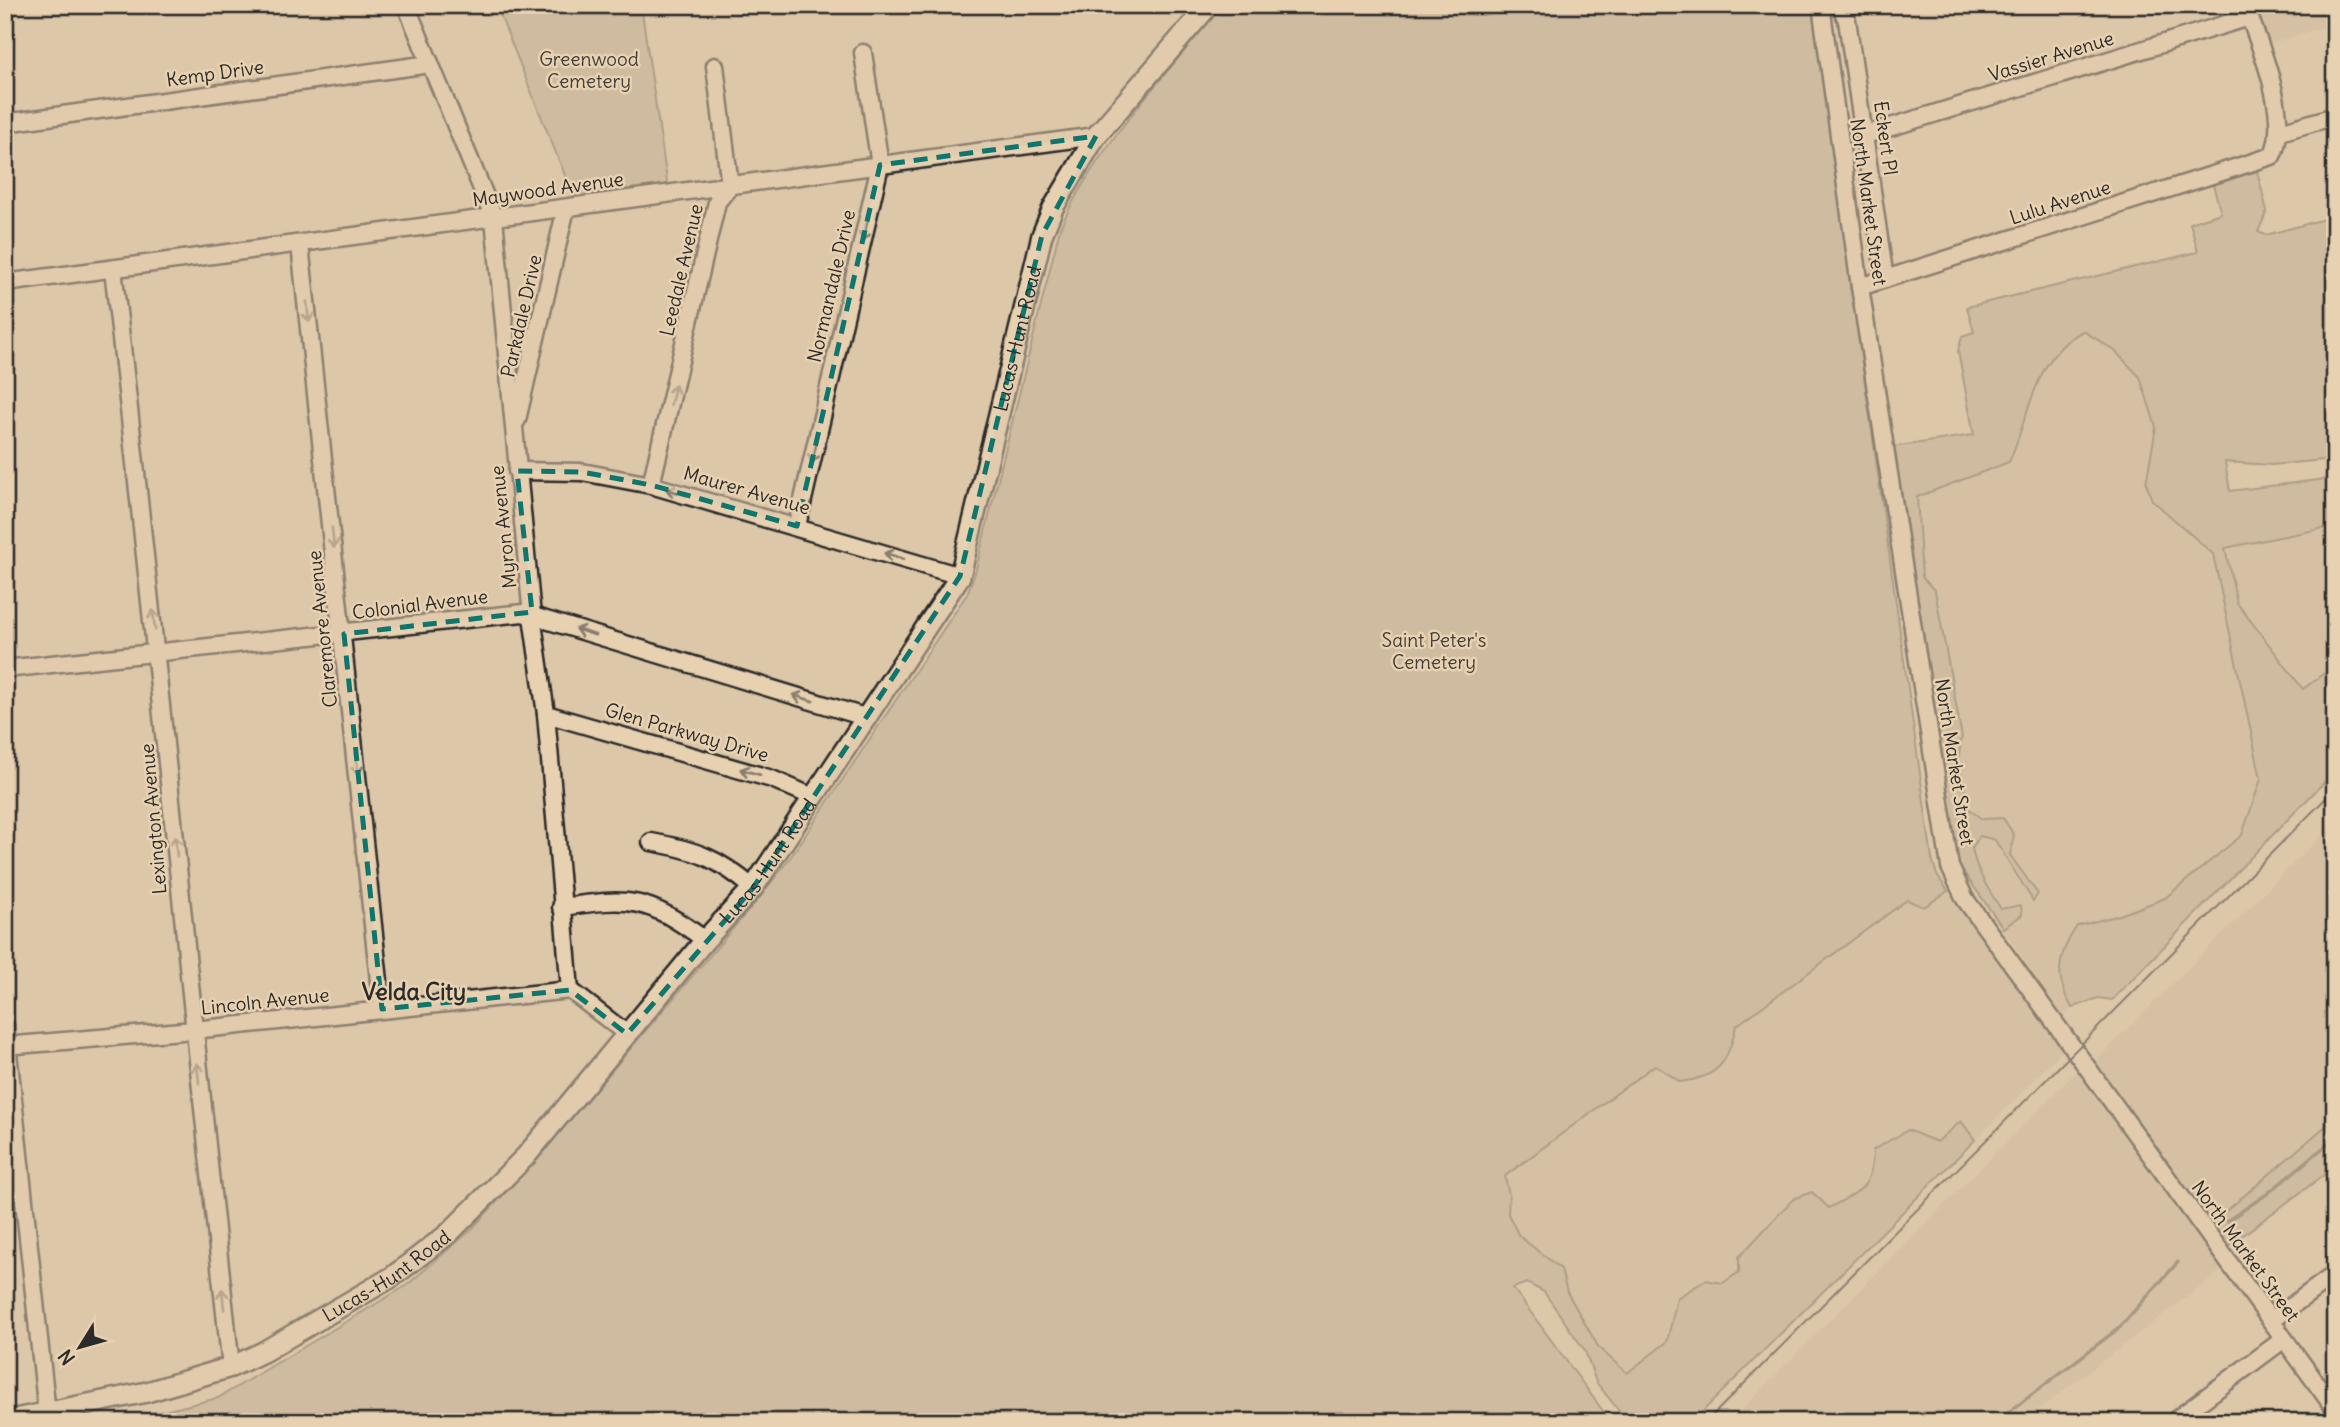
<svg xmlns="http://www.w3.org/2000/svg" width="2340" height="1427" font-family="Delius,sans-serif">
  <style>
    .built { fill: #cdb99e }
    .green { fill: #bfad94; stroke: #756c60; stroke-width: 2 }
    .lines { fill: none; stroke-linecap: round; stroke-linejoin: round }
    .stream { stroke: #696258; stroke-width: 3.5 }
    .minor-casing { stroke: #2b2b2b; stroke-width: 21 }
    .major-casing { stroke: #2b2b2b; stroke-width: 24 }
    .minor { stroke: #e8d1b1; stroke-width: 16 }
    .major { stroke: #e8d1b1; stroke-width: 19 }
    .tram { stroke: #2b2b2b; stroke-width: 2 }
    .oneway { stroke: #8a7e6e }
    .marked { fill: none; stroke: #0f766e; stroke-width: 5; stroke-dasharray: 14 9; stroke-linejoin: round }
    .labels { text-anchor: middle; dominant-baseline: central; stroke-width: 5; stroke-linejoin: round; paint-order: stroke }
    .street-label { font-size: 19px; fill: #2b2b2b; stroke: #e8d1b1 }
    .park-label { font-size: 19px; fill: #413e3b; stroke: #e8d1b1 }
    .quarter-label { font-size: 23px; font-weight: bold; fill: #2b2b2b; stroke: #e8d1b1 }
  </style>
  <rect width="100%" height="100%" fill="#ddc7a9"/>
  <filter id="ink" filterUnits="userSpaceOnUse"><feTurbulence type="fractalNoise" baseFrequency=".0143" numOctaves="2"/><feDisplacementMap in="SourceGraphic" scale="14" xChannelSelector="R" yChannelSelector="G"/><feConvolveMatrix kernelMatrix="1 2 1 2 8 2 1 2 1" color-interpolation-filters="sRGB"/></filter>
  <g filter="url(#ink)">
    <g class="built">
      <path d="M2252 5H2335V23L2266 45Z"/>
      <path d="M2083 330 2114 350 2140 377 2156 427 2146 483 2152 499 2213 554 2261 779 2242 835 2165 898 2120 915 2077 926 2060 987 2072 1008 2063 1018 2003 929 2021 915 2011 906 2001 909 1975 863 1972 847 1980 836 1994 840 2024 890 2032 882 2010 855 2014 835 1969 809 1958 760 1962 737 1935 592 1922 577 1917 497 2009 462 2022 432 2041 371 2065 340Z"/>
      <path d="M2335 526V665L2304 689 2237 603 2225 547Z"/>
      <path d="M2335 822V1118L2211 1224 2095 1061Z"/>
      <path d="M1948 891 2063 1050 1975 1140 1960 1122 1937 1142 1872 1175 1863 1189 1829 1208 1671 1320 1667 1342 1627 1373 1599 1348 1567 1292 1561 1269 1519 1236 1507 1214 1509 1195 1505 1176 1656 1064 1680 1082 1729 1058 1736 1027 1908 900 1924 907Z"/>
      <path d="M2079 1069 2225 1268 2022 1422H1729Z"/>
    </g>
    <g class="green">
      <path d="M496 5H641L668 188 575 200Z"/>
      <path d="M1223 5H1812L1932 859 1937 875 1948 891 1924 907 1907 900 1736 1026C1728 1063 1719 1077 1680 1082L1655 1065 1505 1176 1509 1195 1508 1214 1519 1236 1561 1269 1567 1292 1599 1348 1627 1373 1667 1342 1677 1298 1706 1280 1723 1283 1739 1272V1257L1793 1199 1812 1192 1829 1208C1861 1190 1872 1189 1873 1150L1908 1130 1937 1142 1961 1121 1975 1140 1692 1422H1628L1596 1382 1585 1351 1544 1292 1527 1283 1513 1288 1611 1422H119L218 1398 406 1286 472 1229 538 1157 759 898 790 858 967 594 975 573 1060 228C1098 144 1165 76 1223 5Z"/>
      <path d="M2257 171 2267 211 2258 232 2266 235 2335 216V459L2271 465 2225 462 2230 491 2335 478V526L2225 548 2237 603 2303 689 2335 665V771L2112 1000 2098 998 2072 1008C2054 977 2057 956 2077 926L2120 915 2165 898 2242 835 2261 779 2213 554 2152 500 2146 483 2156 427 2140 377 2114 350 2083 331C2034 356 2030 415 2009 462L1917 497 1922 577 1935 591 1962 737 1958 760 1969 809 1982 819 2003 818 2014 835 2010 855 2038 894 2033 901 1995 840 1980 836 1972 848C1976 871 1988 889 2001 909L2021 905 2022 915 2003 928 1960 867 1953 845 1892 447 1974 435 1958 351 1962 336 1974 332 1967 307 2198 252 2190 223 2221 213 2213 185Z"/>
      <path d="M2335 1118V1167L2228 1246 2211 1224Z"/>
    </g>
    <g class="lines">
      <g class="stream">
        <path d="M2227 1221 2267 1194 2335 1138"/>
        <path d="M1996 1422 2119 1328 2178 1262"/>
      </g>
      <defs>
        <g id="minor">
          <path d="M406 5 494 218 532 616 546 714 570 990 627 1034"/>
          <path d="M1821 5 1860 287 1950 867 1965 899 2335 1409"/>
          <path d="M1840 5 1847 20 1885 279"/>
          <path d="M5 123 430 64"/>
          <path d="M2280 132 2335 116"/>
          <path d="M1865 135 2249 17"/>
          <path d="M300 245 382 1009"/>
          <path d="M113 269C156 634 190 1001 231 1367"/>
          <path d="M5 283 1096 136"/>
          <path d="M1860 287 2272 156C2292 119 2259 43 2245 5"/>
          <path d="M517 420 566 208"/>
          <path d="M517 471 582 472 651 485 960 576"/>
          <path d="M651 485 717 202 730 186 715 66"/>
          <path d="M797 526 880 165 863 53"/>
          <path d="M5 669 523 613 868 718"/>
          <path d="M546 714 772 779 813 797"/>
          <path d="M651 842C696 850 718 858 753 888"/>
          <path d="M561 907C632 897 646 897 705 940"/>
          <path d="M5 1025 47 1413"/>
          <path d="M5 1046 194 1030 570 990"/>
          <path d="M2271 1321 2335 1274"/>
          <path d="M2173 1422 2284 1339"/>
        </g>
        <g id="major">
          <path id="s1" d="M5 1421 147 1392 231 1367 263 1352 392 1277 448 1234 526 1156 705 940 753 888 960 576 1042 235 1053 208 1096 136 1209 5"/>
        </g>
      </defs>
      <use href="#minor" class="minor-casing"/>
      <use href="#major" class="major-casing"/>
      <use href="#minor" class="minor"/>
      <use href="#major" class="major"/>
      <path class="tram" d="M1706 1422 2335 789"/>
    </g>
    <defs><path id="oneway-shaft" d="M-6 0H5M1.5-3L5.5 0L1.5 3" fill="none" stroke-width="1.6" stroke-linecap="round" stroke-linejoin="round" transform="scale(1.75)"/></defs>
    <g class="oneway">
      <use href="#oneway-shaft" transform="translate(865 231) rotate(103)"/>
      <use href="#oneway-shaft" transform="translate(308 312) rotate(84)"/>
      <use href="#oneway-shaft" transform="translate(673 395) rotate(-76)"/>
      <use href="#oneway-shaft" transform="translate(814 453) rotate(103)"/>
      <use href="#oneway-shaft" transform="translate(676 492) rotate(-164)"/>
      <use href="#oneway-shaft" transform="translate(333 538) rotate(84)"/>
      <use href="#oneway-shaft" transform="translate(894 556) rotate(-163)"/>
      <use href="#oneway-shaft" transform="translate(154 620) rotate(-97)"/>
      <use href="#oneway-shaft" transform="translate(585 632) rotate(-163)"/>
      <use href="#oneway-shaft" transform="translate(803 698) rotate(-163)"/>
      <use href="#oneway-shaft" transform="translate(357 765) rotate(84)"/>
      <use href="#oneway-shaft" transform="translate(750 772) rotate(-164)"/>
      <use href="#oneway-shaft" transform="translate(176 846) rotate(-95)"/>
      <use href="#oneway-shaft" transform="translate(198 1073) rotate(-96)"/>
      <use href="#oneway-shaft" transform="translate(223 1299) rotate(-96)"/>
    </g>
  </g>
  <path d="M0 0H2340V1427H0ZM1096 136 1042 235 960 576 753 888 627 1034 570 990 382 1009 344 634 532 612 517 471 582 472 651 485 797 526 880 165Z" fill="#ddc7a9" fill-opacity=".55" fill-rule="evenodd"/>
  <path class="marked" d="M1096 136 1042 235 960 576 753 888 627 1034 570 990 382 1009 344 634 532 612 517 471 582 472 651 485 797 526 880 165Z"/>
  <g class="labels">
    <g class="street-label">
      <text transform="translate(2051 56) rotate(-17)">Vassier Avenue</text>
      <text transform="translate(215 73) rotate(-8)">Kemp Drive</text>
      <text transform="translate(1886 138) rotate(82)">Eckert Pl</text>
      <text transform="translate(548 189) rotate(-8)">Maywood Avenue</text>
      <text transform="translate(1869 202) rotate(82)">North Market Street</text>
      <text transform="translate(2060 202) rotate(-18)">Lulu Avenue</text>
      <text transform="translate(681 270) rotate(-77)">Leedale Avenue</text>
      <text transform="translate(831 286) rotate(-77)">Normandale Drive</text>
      <text transform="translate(521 316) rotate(-77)">Parkdale Drive</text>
      <text stroke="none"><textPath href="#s1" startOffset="1568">Lucas-Hunt Road</textPath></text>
      <text transform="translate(747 490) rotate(16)">Maurer Avenue</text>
      <text transform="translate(503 527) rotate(-96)">Myron Avenue</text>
      <text transform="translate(420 604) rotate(-7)">Colonial Avenue</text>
      <text transform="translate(322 629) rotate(-96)">Claremore Avenue</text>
      <text transform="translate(687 732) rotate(16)">Glen Parkway Drive</text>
      <text transform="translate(1955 762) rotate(81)">North Market Street</text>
      <text transform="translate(153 819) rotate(-95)">Lexington Avenue</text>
      <text stroke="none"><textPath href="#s1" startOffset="980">Lucas-Hunt Road</textPath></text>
      <text transform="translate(265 1001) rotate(-6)">Lincoln Avenue</text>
      <text transform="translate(2246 1251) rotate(54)">North Market Street</text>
      <text stroke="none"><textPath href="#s1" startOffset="413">Lucas-Hunt Road</textPath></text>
    </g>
    <g class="park-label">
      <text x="589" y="59">Greenwood<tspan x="589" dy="22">Cemetery</tspan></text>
      <text x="1434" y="640">Saint Peter's<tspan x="1434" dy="22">Cemetery</tspan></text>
    </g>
    <g class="quarter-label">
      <text x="414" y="991">Velda City</text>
    </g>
  </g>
  <rect width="2340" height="1427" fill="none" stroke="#e8d1b1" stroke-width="28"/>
  <rect x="14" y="14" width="2312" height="1399" fill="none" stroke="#2b2b2b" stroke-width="2.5" filter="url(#ink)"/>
  <g transform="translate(80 1347) rotate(233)" stroke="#e8d1b1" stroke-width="5" paint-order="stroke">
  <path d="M0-5L12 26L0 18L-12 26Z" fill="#2b2b2b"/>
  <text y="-10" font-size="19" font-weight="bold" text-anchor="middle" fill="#2b2b2b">N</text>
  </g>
</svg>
